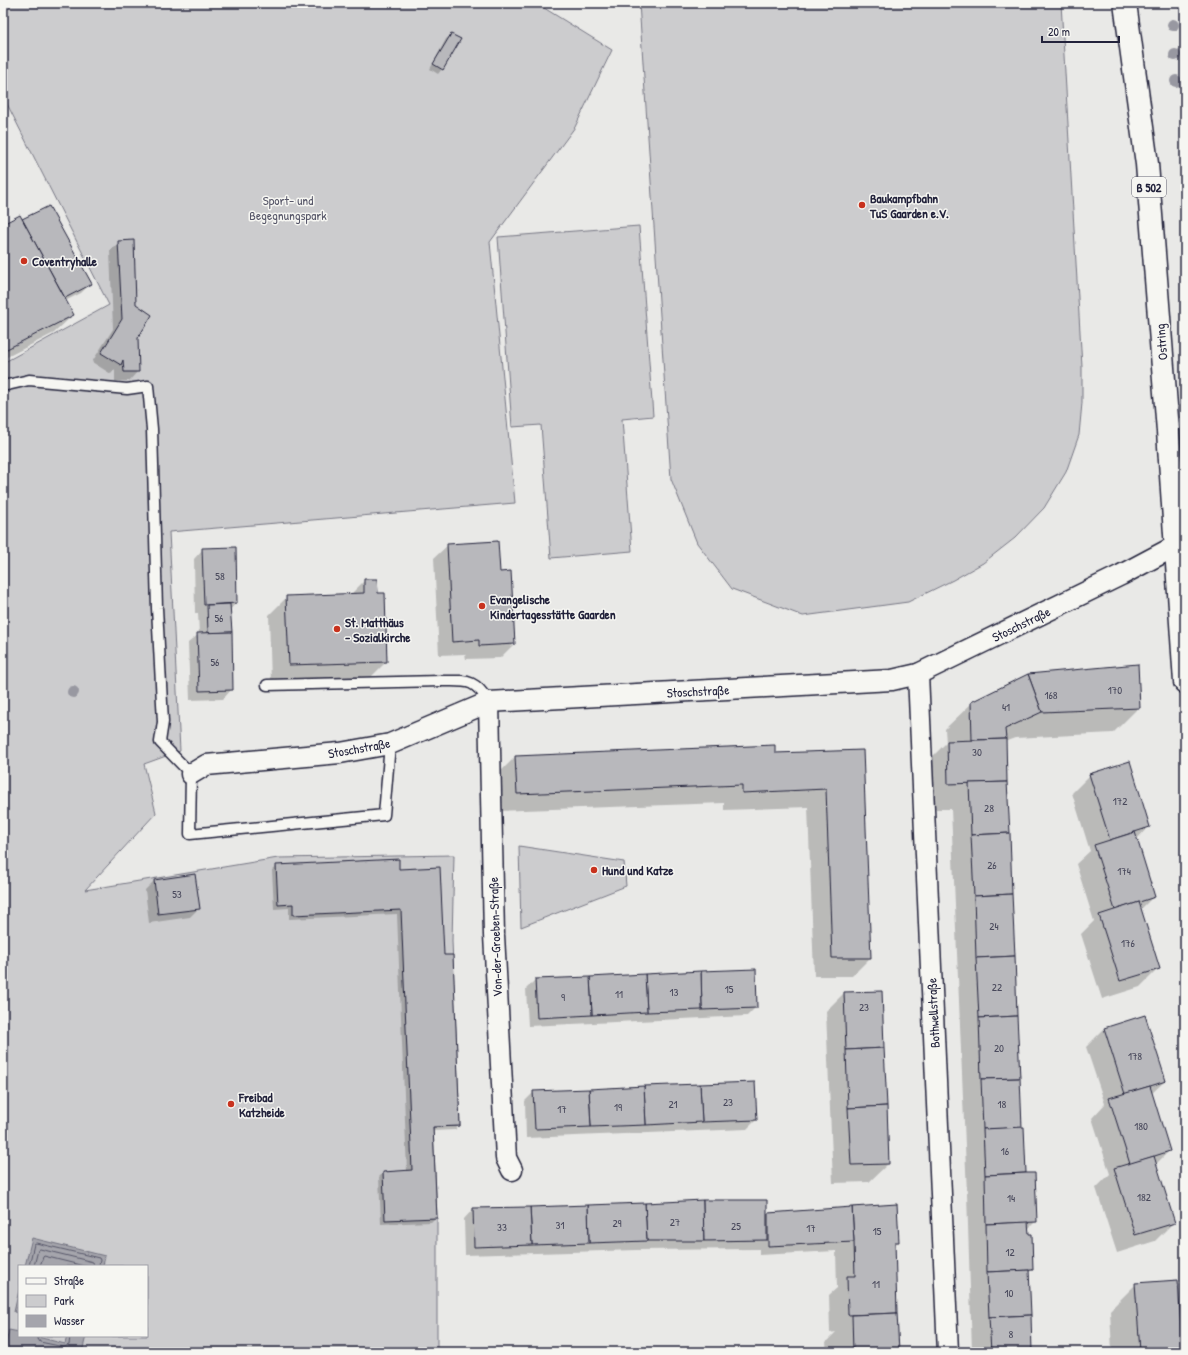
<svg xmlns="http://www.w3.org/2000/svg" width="1188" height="1355" font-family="'Patrick Hand',sans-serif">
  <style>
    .green { fill: #ccccce; stroke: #777784; fill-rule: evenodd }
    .water { fill: #a5a5ac; stroke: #71717f }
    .shadow { fill: #0003 }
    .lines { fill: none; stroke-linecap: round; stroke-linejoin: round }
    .shore { stroke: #565668; stroke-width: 1 }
    .building { fill: #b8b8bc; stroke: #22223b }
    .service-casing { stroke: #22223b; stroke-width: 13 }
    .minor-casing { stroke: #22223b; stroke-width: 23 }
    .primary-casing { stroke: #22223b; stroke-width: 25 }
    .service { stroke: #f6f6f2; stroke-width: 10 }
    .minor { stroke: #f6f6f2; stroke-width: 20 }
    .primary { stroke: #f6f6f2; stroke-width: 22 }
    .tree { fill: #9898a1 }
    .poi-dot { fill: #c8321e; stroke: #f6f6f2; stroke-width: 1.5 }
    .labels { text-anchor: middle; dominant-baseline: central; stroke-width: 3; stroke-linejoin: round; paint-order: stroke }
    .number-label { font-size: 11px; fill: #48485b }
    .shield { fill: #f6f6f2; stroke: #626272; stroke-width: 1 }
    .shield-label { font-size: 12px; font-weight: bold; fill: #22223b }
    .poi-label { font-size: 13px; font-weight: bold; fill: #22223b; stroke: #f6f6f2; text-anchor: start }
    .park-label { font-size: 13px; fill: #555567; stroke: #f6f6f2 }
    .street-label { font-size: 13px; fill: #22223b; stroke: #f6f6f2 }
  </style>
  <rect width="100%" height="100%" fill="#e9e9e7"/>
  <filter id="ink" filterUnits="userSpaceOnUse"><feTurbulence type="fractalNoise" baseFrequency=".025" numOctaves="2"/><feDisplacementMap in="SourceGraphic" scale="8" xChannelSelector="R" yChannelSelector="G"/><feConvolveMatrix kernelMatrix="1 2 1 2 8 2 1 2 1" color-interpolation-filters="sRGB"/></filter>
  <g filter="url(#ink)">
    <g class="green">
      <path d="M3 3H536L612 50 575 127 490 242 515 503 169 532 180 751 144 764 156 813 85 890 278 858 454 855 452 941 460 1126 433 1127 437 1218V1352H3V363L109 305 3 96ZM19 1266H147V1336H19Z"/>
      <path d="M639 3H1061L1082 367V403L1079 435 1066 472 1044 508 1015 538 983 563 953 580 908 602 803 616 732 589 697 543 671 479Z"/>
      <path d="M639 226 653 416 622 419 632 551 551 558 541 425 512 427 498 237Z"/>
      <path d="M519 846 624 862 626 886 521 927Z"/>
    </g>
    <g class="water">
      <path d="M32 1238 105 1256 103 1266H25Z"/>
      <path d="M19 1290V1313L14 1312Z"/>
      <path d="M9 1330 19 1332V1336H34L65 1344 67 1336H86L82 1352H4Z"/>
    </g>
    <g class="shadow">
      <path d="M451 35 442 69 438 74 430 69 446 39Z"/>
      <path d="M22 220 90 284 81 293 65 301 73 315 54 333 3 359V225Z"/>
      <path d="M119 242 137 337 138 371 129 381H115V369L111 374 92 362 113 329 110 251Z"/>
      <path d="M448 545 514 644 500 658 466 659 465 654 439 655 434 558Z"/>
      <path d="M203 549 236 603 230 610 232 689 223 699 190 700 188 643 199 634 198 613H195L194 559Z"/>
      <path d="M365 580 386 662 368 680 271 683 269 615 287 597 350 595Z"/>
      <path d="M972 703 1139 707 1113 733 1015 738 1004 742 1021 1129 1025 1174 1036 1221 1027 1230 1032 1269 1028 1274 1031 1352H972L967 1194 951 809H922L921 768 946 743 945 729Z"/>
      <path d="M862 751 870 958 852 976H814L808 807 724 810V803L499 811 497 775 515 757 775 754Z"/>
      <path d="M1090 775 1149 826 1136 840 1154 896 1140 910 1159 968 1140 987 1102 999 1081 934 1094 921 1076 864 1090 851 1072 793Z"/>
      <path d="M277 866 398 870 443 956 459 1125 455 1130 432 1131 436 1217 431 1222 381 1224 379 1177 383 1173 407 1172 397 914 289 919V908L274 909 272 870Z"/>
      <path d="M194 875 199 908 190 917 149 923 145 890 154 881Z"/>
      <path d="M535 980 756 1007 747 1016 528 1026 526 989Z"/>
      <path d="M844 993 888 1164 869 1182 833 1183 826 1011Z"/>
      <path d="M1105 1028 1165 1081 1151 1094 1169 1151 1155 1165 1174 1222 1155 1241 1117 1253 1096 1188 1110 1174 1092 1118 1105 1104 1086 1047Z"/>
      <path d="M534 1092 756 1120 747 1129 526 1138 525 1101Z"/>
      <path d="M852 1208 898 1242 894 1245 898 1352H827L826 1342 836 1332 830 1333 829 1295 837 1288 836 1251 759 1255V1249L637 1250 465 1255 464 1219 473 1209 767 1214Z"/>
      <path d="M1136 1284 1181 1352H1112L1110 1310Z"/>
    </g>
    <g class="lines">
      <g class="shore">
        <path d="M29 1266 34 1244 36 1243 99 1258 100 1260 99 1266"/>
        <path d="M34 1266 38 1250 40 1249 93 1262 94 1266"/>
        <path d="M40 1266 43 1257 44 1256 84 1266"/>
        <path d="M37 1336 38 1339 40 1342 64 1347 69 1345 70 1336"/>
      </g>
    </g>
    <g class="building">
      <path d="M451 34 461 39 443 70 433 64Z"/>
      <path d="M49 206 92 284 65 298 22 219Z"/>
      <path d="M20 215 74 315 3 351V224Z"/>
      <path d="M134 240 136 304 152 315 138 338 139 372H124L123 360 121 365 101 353 122 319 118 241Z"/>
      <path d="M498 541 500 572 511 571 515 644 479 646V640L452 642 447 544Z"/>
      <path d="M236 547 237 603 204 605 202 548Z"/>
      <path d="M364 579H377L378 593H385L387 662 289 665 286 596 364 593Z"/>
      <path d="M230 604 232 632 208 633 207 605Z"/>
      <path d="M232 632 233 690 199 691 197 633Z"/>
      <path d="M1138 664 1140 708 1042 712 1028 674Z"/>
      <path d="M1028 674 1042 712 1005 729 1006 739 972 740 971 702Z"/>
      <path d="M1006 739 1007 782 948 784 947 741Z"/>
      <path d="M775 745V753L863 750 871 958H832L826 789 742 793V785L517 794 515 756Z"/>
      <path d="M1130 761 1150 827 1110 840 1089 774Z"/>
      <path d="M1007 782 1010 833 971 835 969 783Z"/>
      <path d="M1135 832 1155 897 1115 910 1094 845Z"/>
      <path d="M1010 833 1012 894 974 896 971 835Z"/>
      <path d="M399 859V869L440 867 444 955H453L460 1126 433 1127 437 1218 385 1220 383 1172 412 1170 401 910 293 915V904L278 905 276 865Z"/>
      <path d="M195 874 200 909 158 914 154 880Z"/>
      <path d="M1012 894 1015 956 976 958 974 896Z"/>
      <path d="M1139 902 1160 969 1120 981 1099 915Z"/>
      <path d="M1015 956 1017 1016 979 1018 976 958Z"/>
      <path d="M756 969 757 1008 702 1010 701 971Z"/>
      <path d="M701 971 702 1010 647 1012 645 974Z"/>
      <path d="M645 974 647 1012 592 1015 590 977Z"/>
      <path d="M590 977 592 1015 537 1018 535 979Z"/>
      <path d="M882 991 884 1048 846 1050 844 992Z"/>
      <path d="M1145 1015 1166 1081 1125 1094 1104 1028Z"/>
      <path d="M1017 1016 1020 1078 981 1079 979 1018Z"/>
      <path d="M884 1048 887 1106 848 1108 846 1050Z"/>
      <path d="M1020 1078 1022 1128 983 1129 981 1079Z"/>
      <path d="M755 1082 757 1120 702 1122 700 1084Z"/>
      <path d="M700 1084 702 1122 646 1125 644 1086Z"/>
      <path d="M644 1086 646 1125 591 1127 589 1089Z"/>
      <path d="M1150 1086 1170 1151 1130 1164 1109 1098Z"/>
      <path d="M589 1089 591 1127 535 1129 533 1091Z"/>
      <path d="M887 1106 889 1164 851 1165 848 1108Z"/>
      <path d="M1024 1127 1026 1173 985 1175 983 1129Z"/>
      <path d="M1154 1156 1175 1223 1135 1235 1114 1168Z"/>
      <path d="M1026 1173H1035L1037 1222 986 1224 985 1175Z"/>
      <path d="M703 1200 704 1241H647L645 1203Z"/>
      <path d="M703 1200H767V1240L704 1241Z"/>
      <path d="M645 1203 647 1241 589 1243 588 1205Z"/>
      <path d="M897 1204 899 1242H895L897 1313 848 1315 847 1276H855L854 1242 852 1207Z"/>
      <path d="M588 1205 589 1243 532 1245 530 1207Z"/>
      <path d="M530 1207 532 1245 474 1247 473 1208Z"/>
      <path d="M852 1207 854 1242 768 1246V1213Z"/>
      <path d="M1028 1222 1029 1234H1032L1033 1270 987 1272 986 1224Z"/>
      <path d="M1029 1270 1031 1315 989 1317 987 1272Z"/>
      <path d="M1178 1280 1182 1348 1140 1351 1135 1283Z"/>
      <path d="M897 1313 899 1352H853L852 1315Z"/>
      <path d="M1031 1315 1032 1352H991L989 1317Z"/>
      <path d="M1182 1348V1352H1140V1351Z"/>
    </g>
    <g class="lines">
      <defs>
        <g id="service">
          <path d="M3 386 29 380 127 389 148 386 152 429 157 608 163 722 160 742 191 774 190 834 384 815 390 744"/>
          <path d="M267 685 441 681C467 681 474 678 489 702"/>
        </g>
        <g id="minor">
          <path d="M918 674 948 1352"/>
          <path d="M489 702 494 935 506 1158 512 1170"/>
          <path d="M191 774 206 765 340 753 390 744 489 702 892 680 918 674 1121 575 1185 541"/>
        </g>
        <path id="primary" d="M1125 3 1147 164 1168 431 1185 682"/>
      </defs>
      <use href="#service" class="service-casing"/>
      <use href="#minor" class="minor-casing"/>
      <use href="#primary" class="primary-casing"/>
      <use href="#service" class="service"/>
      <use href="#minor" class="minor"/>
      <use href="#primary" class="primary"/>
    </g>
    <g class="tree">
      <circle cx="1173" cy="25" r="6"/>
      <circle cx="1175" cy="55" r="6"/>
      <circle cx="1176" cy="81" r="6"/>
      <circle cx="73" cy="692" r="6"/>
    </g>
  </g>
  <g class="poi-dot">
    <circle cx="862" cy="205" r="4"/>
    <circle cx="24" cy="261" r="4"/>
    <circle cx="482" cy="606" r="4"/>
    <circle cx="337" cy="629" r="4"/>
    <circle cx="594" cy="870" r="4"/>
    <circle cx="231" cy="1104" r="4"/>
  </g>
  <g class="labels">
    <g class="number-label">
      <text x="220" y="576">58</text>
      <text x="219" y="618">56</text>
      <text x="215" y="662">56</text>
      <text x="1115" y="690">170</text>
      <text x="1051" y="695">168</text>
      <text x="1006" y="707">41</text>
      <text x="977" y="752">30</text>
      <text x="1120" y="801">172</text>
      <text x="989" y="808">28</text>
      <text x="992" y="865">26</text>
      <text x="1124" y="871">174</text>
      <text x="177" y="894">53</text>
      <text x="994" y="926">24</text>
      <text x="1128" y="943">176</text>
      <text x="997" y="987">22</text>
      <text x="729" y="989">15</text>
      <text x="674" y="992">13</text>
      <text x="619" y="994">11</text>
      <text x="563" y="997">9</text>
      <text x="864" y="1007">23</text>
      <text x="999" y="1048">20</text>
      <text x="1135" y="1056">178</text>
      <text x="728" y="1102">23</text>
      <text x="673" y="1104">21</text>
      <text x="1002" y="1104">18</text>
      <text x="618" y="1107">19</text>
      <text x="562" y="1109">17</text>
      <text x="1141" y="1126">180</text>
      <text x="1005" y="1151">16</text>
      <text x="1144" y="1197">182</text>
      <text x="1011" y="1198">14</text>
      <text x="675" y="1222">27</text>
      <text x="617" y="1223">29</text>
      <text x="560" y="1225">31</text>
      <text x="736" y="1226">25</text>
      <text x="502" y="1227">33</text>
      <text x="811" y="1228">17</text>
      <text x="877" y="1231">15</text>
      <text x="1010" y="1252">12</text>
      <text x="876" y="1284">11</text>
      <text x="1009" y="1293">10</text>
      <text x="1011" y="1334">8</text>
    </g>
    <rect class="shield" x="1132" y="177" width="34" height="20" rx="3"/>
    <g class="shield-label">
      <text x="1149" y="187">B 502</text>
    </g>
    <g class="poi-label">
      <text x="870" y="198">Baukampfbahn<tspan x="870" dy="15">TuS Gaarden e.V.</tspan></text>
      <text x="32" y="261">Coventryhalle</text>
      <text x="490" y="599">Evangelische<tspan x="490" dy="15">Kindertagesstätte Gaarden</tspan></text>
      <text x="345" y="622">St. Matthäus<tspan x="345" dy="15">- Sozialkirche</tspan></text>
      <text x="602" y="870">Hund und Katze</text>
      <text x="239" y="1097">Freibad<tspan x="239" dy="15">Katzheide</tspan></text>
    </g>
    <g class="park-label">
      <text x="288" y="200">Sport- und<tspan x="288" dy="15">Begegnungspark</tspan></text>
    </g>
    <g class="street-label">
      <text transform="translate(1161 342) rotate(-95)">Ostring</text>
      <text transform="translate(1021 624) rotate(-26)">Stoschstraße</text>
      <text transform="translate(698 691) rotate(-3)">Stoschstraße</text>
      <text transform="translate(359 748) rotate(-10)">Stoschstraße</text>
      <text transform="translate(495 937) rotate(-92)">Von-der-Groeben-Straße</text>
      <text transform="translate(933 1013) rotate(-93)">Bothwellstraße</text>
    </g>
  </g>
  <rect width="1188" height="1355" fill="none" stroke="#f6f6f2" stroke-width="16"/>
  <rect x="8" y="8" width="1172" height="1339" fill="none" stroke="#22223b" stroke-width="1.5" filter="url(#ink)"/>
  <rect x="18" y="1265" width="130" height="72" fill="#f6f6f2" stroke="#a1a1a9"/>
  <rect x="26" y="1278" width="20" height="6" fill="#f6f6f2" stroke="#a1a1a9"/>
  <text x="54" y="1285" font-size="12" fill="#22223b">Straße</text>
  <rect x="26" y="1295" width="20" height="12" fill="#ccccce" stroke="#a1a1a9"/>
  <text x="54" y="1305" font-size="12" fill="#22223b">Park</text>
  <rect x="26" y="1315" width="20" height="12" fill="#a5a5ac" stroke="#a1a1a9"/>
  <text x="54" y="1325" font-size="12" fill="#22223b">Wasser</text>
  <path d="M1042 36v6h77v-6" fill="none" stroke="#22223b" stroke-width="2"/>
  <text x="1048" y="36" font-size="12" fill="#22223b" stroke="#f6f6f2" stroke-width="3" paint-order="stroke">20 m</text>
</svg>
